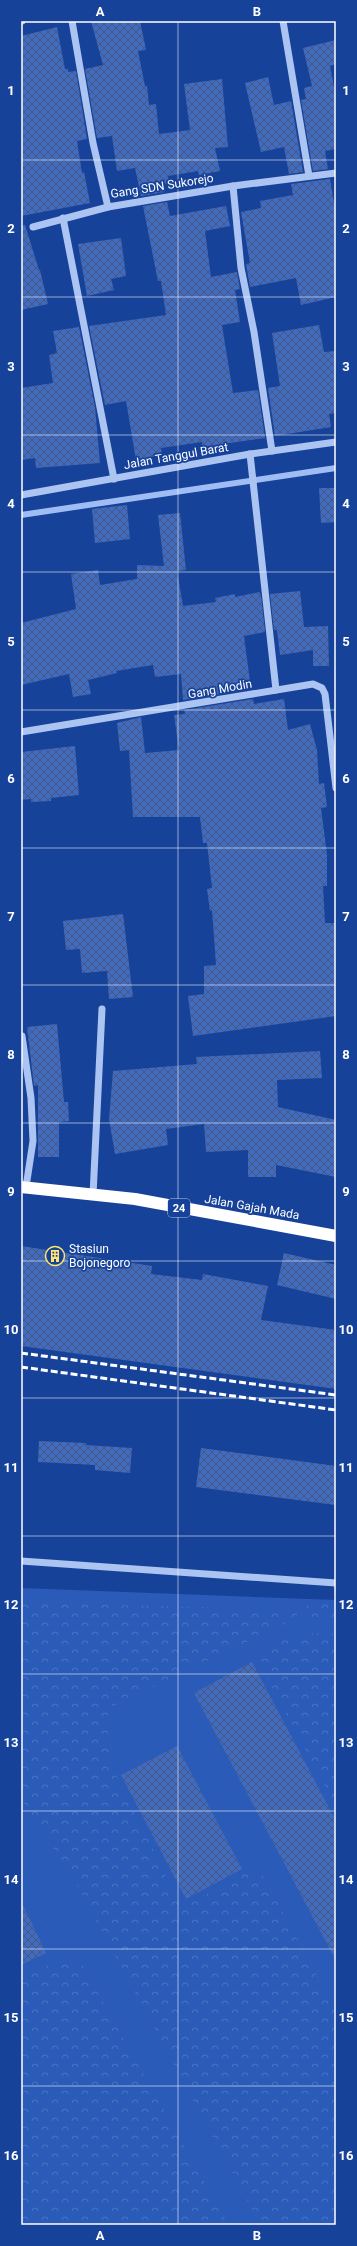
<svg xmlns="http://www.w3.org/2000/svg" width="357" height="2246" font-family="Roboto,sans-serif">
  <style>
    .grass { fill: #2a5bb8 }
    .forest { fill: url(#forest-crowns) }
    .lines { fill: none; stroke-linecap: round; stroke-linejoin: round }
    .stream { stroke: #9fbdf4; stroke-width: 6 }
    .building { fill: url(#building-cross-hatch) }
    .minor { stroke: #acc4f2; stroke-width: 7 }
    .highway { stroke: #fff; stroke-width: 12 }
    .rail { stroke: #fff; stroke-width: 3; stroke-dasharray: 7 3; stroke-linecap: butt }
    .grid { fill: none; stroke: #fff; stroke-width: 1; stroke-opacity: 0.55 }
    .labels { text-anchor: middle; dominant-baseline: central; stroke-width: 3.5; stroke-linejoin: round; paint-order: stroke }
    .shield { fill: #17429a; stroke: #b9c6e1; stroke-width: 1 }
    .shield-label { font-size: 11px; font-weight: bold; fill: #fff }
    .street-label { font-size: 12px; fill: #fff; stroke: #17429a }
    .poi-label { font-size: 12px; fill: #fff; stroke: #17429a; text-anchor: start }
    .neatline { fill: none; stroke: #fff; stroke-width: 1.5 }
    .grid-label { font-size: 13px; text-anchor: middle; font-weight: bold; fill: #fff }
  </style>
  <defs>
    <pattern id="forest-crowns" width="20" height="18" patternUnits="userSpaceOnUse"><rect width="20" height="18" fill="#2a5bb8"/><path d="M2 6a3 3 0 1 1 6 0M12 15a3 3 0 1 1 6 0" fill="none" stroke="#4a74c3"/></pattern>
    <pattern id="building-cross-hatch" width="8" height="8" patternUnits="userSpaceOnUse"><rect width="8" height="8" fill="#406bc1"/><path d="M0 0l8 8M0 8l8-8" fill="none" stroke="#47587b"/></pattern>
  </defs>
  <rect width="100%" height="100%" fill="#17429a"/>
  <path class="grass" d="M21 1588 336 1600V2225H21Z"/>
  <g class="forest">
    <path d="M21 1603 292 1609 297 1612V1617L292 1620 109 1708C105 1724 110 1744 109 1761L181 1906 188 1905 252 1869 261 1872 336 2011V2223L259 2222 76 1883 21 1799Z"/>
    <path d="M310 1603 336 1605V1621L308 1619 304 1615V1608Z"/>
    <path d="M304 1633 336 1634V1807L256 1657C260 1647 293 1636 304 1633Z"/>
    <path d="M62 1959 80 1961 229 2225H21V1977Z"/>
  </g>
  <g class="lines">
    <path class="stream" d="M21 515 336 468"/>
  </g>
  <g class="building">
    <path d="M91 21H140L146 50 138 51 145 86H147L149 105 156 104 159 134 190 130 184 84 222 79 228 147 215 148 220 171 199 175 198 171 168 176 169 183 163 184 165 192 141 196 135 168 117 171 112 136 97 138 85 69 103 65Z"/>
    <path d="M57 27 65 69H68V72L76 71 87 139 77 141 82 173 84 172 90 203 21 216V36Z"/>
    <path d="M336 40V64L330 66 336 98V149L325 151 328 169 313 171 301 100 306 99 304 88 312 86 303 48Z"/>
    <path d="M268 77 274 105 291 101 303 172 289 174 284 147 261 152 245 83Z"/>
    <path d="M330 179 336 215V297L301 305 296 278 250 287 246 264 250 263 241 212 261 208 260 201 293 195 291 184Z"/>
    <path d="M167 202 170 216 226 206 230 226 205 231 211 277 237 272 240 289 235 290 240 322 222 325 233 393 258 390 265 438 202 447V442L161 448 162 455 136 460 126 401 105 405 89 326 166 315 161 281H158L143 206Z"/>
    <path d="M25 225 39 270H40L48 304 21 310V226Z"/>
    <path d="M121 238 126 276 111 279 114 290 87 296 78 244Z"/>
    <path d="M319 325 324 352 336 351V413L329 414 331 427 275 436 268 388 280 386 272 333Z"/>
    <path d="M79 327 95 407 100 463 36 468 35 458 21 460V388L53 383 49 355 57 353 53 331Z"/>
    <path d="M319 488H336V522L321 523Z"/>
    <path d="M127 505 130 539 95 543 92 509Z"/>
    <path d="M180 513 186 570 177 571 183 606 216 602 215 598 235 594V597L259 592 261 595 265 632 244 636 251 689 183 700 181 674 155 677 153 665 116 671 117 673 88 680 91 694 73 697 69 674 21 685V623L76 609 71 574 98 570 100 585 137 579V565L164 566 158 515Z"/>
    <path d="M300 591 304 627 328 626 329 666H313V650L280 655 277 630H274L270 594Z"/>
    <path d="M253 699 254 704 284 699 288 730 310 724 317 750 319 784 324 783 327 807 321 808 327 855V886H323L325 923H336V1016L193 1036 188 996 204 994V966L216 965 212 910 210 911 207 889 212 888 207 843H203L200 817H133L129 750 120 751 117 723 141 717 145 753 179 750 174 715 185 714 184 710Z"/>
    <path d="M75 746 79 795 51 798V801L31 802V799L21 800V752Z"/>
    <path d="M123 914 133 997 109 999 107 971 82 973 80 949 66 950 63 921Z"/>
    <path d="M57 1024 64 1102H68L69 1121 59 1122V1157H38V1085L34 1086 27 1027Z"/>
    <path d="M320 1051 322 1078 277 1080 278 1107 336 1120V1177L276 1165V1177H248V1150L206 1152 204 1124 166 1129 168 1145 115 1154 109 1119 113 1071 197 1064 196 1057Z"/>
    <path d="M21 1246 152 1266 151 1274 202 1280 203 1274 268 1286 261 1320 336 1330V1389L21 1346Z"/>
    <path d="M284 1253 336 1265V1299L277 1285Z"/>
    <path d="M39 1441 86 1443V1445L132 1448 130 1473 95 1470V1465L38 1462Z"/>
    <path d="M201 1448 336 1466V1505L196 1487Z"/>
    <path d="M252 1662 336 1821V1961L194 1693Z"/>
    <path d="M177 1746 242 1869 186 1899 121 1775Z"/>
    <path d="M21 1901 46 1953 21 1965Z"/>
  </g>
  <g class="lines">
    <g class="minor">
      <path d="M21 21H22"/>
      <path d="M72 21 93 143 108 207 233 186 336 173"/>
      <path d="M283 21 309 176"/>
      <path d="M233 186 241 268 254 332 272 451"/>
      <path d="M63 218 114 479"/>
      <path d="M33 227 108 207"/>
      <path d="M250 454 276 690"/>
      <path d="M21 495 250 454 336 442"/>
      <path d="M21 732 313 684 322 688 325 694 336 788"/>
      <path d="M22 1036 31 1098 33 1141 26 1187"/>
      <path d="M93 1195 102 1009"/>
      <path d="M21 1561 336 1583"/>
    </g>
    <path class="highway" d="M21 1187 135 1199 336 1236"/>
    <g class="rail">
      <path d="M21 1353 336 1395"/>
      <path d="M21 1367 336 1410"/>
    </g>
  </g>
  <path class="grid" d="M178 21V2225M21 160H336M21 297H336M21 435H336M21 572H336M21 710H336M21 848H336M21 985H336M21 1123H336M21 1261H336M21 1398H336M21 1536H336M21 1674H336M21 1811H336M21 1949H336M21 2086H336"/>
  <defs>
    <symbol id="building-ring" viewBox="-11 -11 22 22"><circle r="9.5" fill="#17429a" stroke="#ffe56d" stroke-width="1.5"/><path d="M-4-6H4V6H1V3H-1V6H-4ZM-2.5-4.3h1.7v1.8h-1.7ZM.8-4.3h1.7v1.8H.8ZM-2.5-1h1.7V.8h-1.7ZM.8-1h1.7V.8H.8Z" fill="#ffe56d"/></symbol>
  </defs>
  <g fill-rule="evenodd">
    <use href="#building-ring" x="44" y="1245" width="22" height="22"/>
  </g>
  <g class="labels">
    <rect class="shield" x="168" y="1199" width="22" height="18" rx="3"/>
    <g class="shield-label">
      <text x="179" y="1208">24</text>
    </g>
    <g class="street-label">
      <text transform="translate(162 186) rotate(-9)">Gang SDN Sukorejo</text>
      <text transform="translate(176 456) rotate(-10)">Jalan Tanggul Barat</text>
      <text transform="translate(220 689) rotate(-10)">Gang Modin</text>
      <text transform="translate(252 1207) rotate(10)">Jalan Gajah Mada</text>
    </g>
    <g class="poi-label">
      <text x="69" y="1249">Stasiun<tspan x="69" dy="14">Bojonegoro</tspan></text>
    </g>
  </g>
  <rect width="357" height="2246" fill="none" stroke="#17429a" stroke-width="44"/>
  <rect x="22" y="22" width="313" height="2202" class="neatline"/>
  <g class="grid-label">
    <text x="100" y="16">A</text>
    <text x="257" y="16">B</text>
    <text x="11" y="95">1</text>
    <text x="346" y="95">1</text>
    <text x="11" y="233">2</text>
    <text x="346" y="233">2</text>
    <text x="11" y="371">3</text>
    <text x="346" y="371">3</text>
    <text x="11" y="508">4</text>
    <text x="346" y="508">4</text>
    <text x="11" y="646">5</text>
    <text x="346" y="646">5</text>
    <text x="11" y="783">6</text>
    <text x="346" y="783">6</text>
    <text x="11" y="921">7</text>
    <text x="346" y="921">7</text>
    <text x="11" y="1059">8</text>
    <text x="346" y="1059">8</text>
    <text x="11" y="1196">9</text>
    <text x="346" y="1196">9</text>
    <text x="11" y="1334">10</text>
    <text x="346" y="1334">10</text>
    <text x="11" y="1472">11</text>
    <text x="346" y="1472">11</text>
    <text x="11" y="1609">12</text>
    <text x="346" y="1609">12</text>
    <text x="11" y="1747">13</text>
    <text x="346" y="1747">13</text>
    <text x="11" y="1884">14</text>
    <text x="346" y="1884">14</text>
    <text x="11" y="2022">15</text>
    <text x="346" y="2022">15</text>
    <text x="11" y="2160">16</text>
    <text x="346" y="2160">16</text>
    <text x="100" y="2240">A</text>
    <text x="257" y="2240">B</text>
  </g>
</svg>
